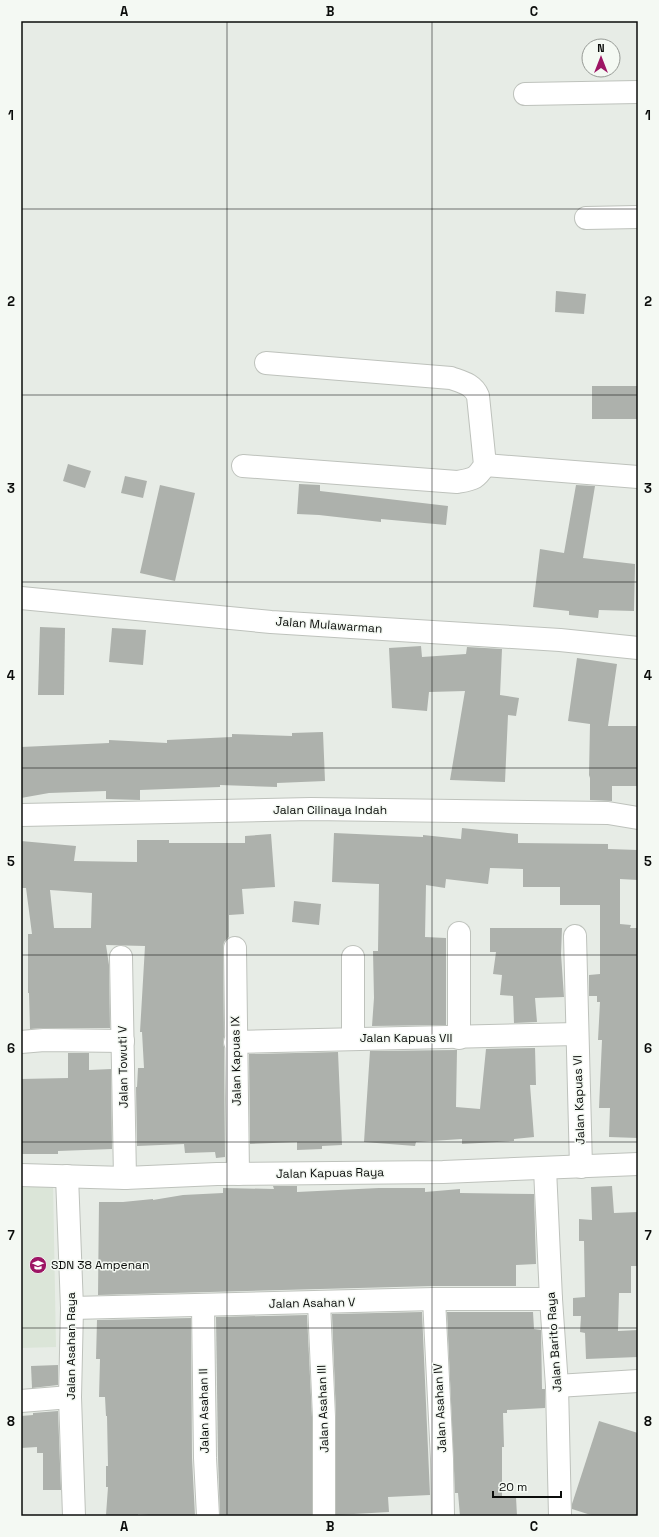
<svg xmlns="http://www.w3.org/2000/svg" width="659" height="1537" font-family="'Space Grotesk',sans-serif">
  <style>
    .built { fill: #dbe5d8 }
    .building { fill: #adb1ac; fill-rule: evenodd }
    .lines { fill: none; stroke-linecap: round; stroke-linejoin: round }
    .street-casing { stroke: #bec2bc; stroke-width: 24 }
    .street { stroke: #fff; stroke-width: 22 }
    .grid { fill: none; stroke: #0b0d0b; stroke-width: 1; stroke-opacity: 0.55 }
    .labels { text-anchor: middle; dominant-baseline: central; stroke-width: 3; stroke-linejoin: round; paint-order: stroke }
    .street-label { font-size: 12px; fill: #0b0d0b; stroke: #f4f9f3 }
    .poi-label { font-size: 12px; fill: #0b0d0b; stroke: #f4f9f3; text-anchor: start }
    .neatline { fill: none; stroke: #0b0d0b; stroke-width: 1.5 }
    .grid-label { font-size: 13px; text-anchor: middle; font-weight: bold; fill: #0b0d0b }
  </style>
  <rect width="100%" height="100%" fill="#e7ece6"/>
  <path class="built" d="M53 1182 56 1347 21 1348V1184Z"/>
  <g class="building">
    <path d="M556 291 586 294 584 314 555 312Z"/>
    <rect x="592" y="386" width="46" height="33"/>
    <path d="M68 464 91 471 85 488 63 481Z"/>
    <path d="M125 476 147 481 143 498 121 493Z"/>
    <path d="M299 484 320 485V491L448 506 446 525 381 519V522L319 515 297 514Z"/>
    <path d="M160 485 195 493 175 581 140 573Z"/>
    <path d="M576 485 595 486 583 558 635 564 634 611 599 610 598 618 569 615V611L533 607 540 549 564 553Z"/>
    <path d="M40 627 65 628 64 695H38Z"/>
    <path d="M112 628 146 630 143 665 109 662Z"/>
    <path d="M421 646 422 657 466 654 467 647 502 649 500 695 519 698 516 716 508 715 505 782 450 780 465 691 429 692 427 711 392 708 389 648Z"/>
    <path d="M577 658 617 664 608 726H638V786H612V801L590 800V778L589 775 590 724 568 721Z"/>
    <path d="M323 732 325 781 277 783V787L220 785V787L140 790V800L106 799V791L49 793 21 798V747L109 743V740L167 743V740L232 737V734L292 736V733Z"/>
    <path d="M462 828 518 834V843L608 844V849L638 850V880L620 879V924L631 925 630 928H638V1138L609 1137 610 1108H599L602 1040H598L600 1002H597V996H589V975L600 974V905H560V887H523V869L490 868 488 884 446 879 445 888 426 885 425 937 446 938V1025L372 1026 374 998 373 951H378L379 884 332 882 334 833 423 837V835L461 839Z"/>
    <path d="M271 834 275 887 242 889 244 914 229 915V937L224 942 223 948 224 1037 223 1043 224 1047 225 1157 216 1158 215 1152 185 1153 184 1144 137 1146 136 1087H137L138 1068H144L142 1032H140L145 946 106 945 109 965 110 1028H44L30 1029 29 993H28V934H32L26 888H21V841L76 846 74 861 137 862V840H169V843H245V836ZM50 890 92 893 91 928H54Z"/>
    <path d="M294 901 321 904 319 925 292 922Z"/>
    <path d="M490 928H562L561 954 564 997 535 998 537 1022 514 1023 513 996 500 995 502 975 493 974 496 952H490Z"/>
    <path d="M535 1048 536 1085H530L534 1137 514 1139V1141L462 1144V1139L416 1142 415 1146 364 1142 370 1051 457 1050 456 1107 480 1109 486 1049Z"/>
    <path d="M338 1052 342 1145 322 1146V1149L297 1150V1142L250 1144 249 1054Z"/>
    <path d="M68 1053H89V1070L111 1069 112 1149 58 1151V1154H21V1079L68 1078Z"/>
    <path d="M273 1186H297V1192L379 1188H425V1192L460 1189V1193L534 1194 536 1264 516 1265V1286H434L98 1295 99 1202H123L153 1199V1200L183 1195 223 1193V1188L274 1189Z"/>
    <path d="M612 1186 614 1213 638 1212V1266H631V1293H619L618 1331 638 1330V1357L586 1359 585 1333 580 1332 581 1316H573V1298L585 1297 584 1241H579V1219L592 1220 591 1187Z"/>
    <path d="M422 1312 430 1495 388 1497 389 1512 336 1515V1416L332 1314Z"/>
    <path d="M447 1312H533L534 1329 541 1330 542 1389H545V1408L507 1410V1413H503L504 1447H502V1498L516 1497 517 1516H460L458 1493H455Z"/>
    <path d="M307 1315 312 1417V1516H220L218 1458 216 1317Z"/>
    <path d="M191 1318 192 1458 195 1516H159L138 1514V1516L106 1515 108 1487H106V1466H108L107 1416H106L105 1397H99L100 1359H96L97 1320Z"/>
    <path d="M58 1365V1385L32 1388 31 1366Z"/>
    <path d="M58 1411 61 1490H43V1453H37V1447L21 1448V1416L33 1415V1413Z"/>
    <path d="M599 1421 638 1433V1516H594L572 1509V1504Z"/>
  </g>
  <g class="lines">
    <defs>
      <g id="street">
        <path d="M525 94 638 92"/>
        <path d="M586 218 638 217"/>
        <path d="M485 465 638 477"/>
        <path d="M243 466 457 482C474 479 476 479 485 465L478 396C473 384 462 382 451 378L266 363"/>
        <path d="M21 598 271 622 560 640 638 648"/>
        <path d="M21 815 311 809 608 813 638 818"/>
        <path d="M575 936 581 1167"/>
        <path d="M235 948 238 1174"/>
        <path d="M121 957 125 1178"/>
        <path d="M353 1038V957"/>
        <path d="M459 1038V933"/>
        <path d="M21 1042 44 1040 123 1041"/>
        <path d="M235 1042 577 1034"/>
        <path d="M545 1169 551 1299 557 1386 560 1516"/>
        <path d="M21 1175 125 1178 217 1174 443 1172 638 1164"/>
        <path d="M67 1176 72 1308 70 1397 74 1516"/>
        <path d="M434 1299 442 1459 443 1516"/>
        <path d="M319 1303 324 1417V1516"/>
        <path d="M203 1306 205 1458 208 1516"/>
        <path d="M72 1308 434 1299H551"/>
        <path d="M557 1386 638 1381"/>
        <path d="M21 1401 70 1397"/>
      </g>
    </defs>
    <use href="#street" class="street-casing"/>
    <use href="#street" class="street"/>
  </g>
  <path class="grid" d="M227 21V1516M432 21V1516M21 209H638M21 395H638M21 582H638M21 768H638M21 955H638M21 1142H638M21 1328H638"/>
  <defs>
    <symbol id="school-disc" viewBox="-11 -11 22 22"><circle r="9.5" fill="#9d1564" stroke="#f4f9f3"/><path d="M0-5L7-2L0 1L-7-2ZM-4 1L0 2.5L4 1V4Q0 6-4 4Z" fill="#fff"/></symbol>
  </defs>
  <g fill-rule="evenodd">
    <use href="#school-disc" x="28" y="1255" width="20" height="20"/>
  </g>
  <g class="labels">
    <g class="street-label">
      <text transform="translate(329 625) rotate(4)">Jalan Mulawarman</text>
      <text x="330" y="810">Jalan Cilinaya Indah</text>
      <text x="406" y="1038">Jalan Kapuas VII</text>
      <text transform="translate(236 1061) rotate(-91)">Jalan Kapuas IX</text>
      <text transform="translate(123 1067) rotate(-91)">Jalan Towuti V</text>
      <text transform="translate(579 1100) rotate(-92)">Jalan Kapuas VI</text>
      <text transform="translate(330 1173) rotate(-1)">Jalan Kapuas Raya</text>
      <text transform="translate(312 1303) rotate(-1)">Jalan Asahan V</text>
      <text transform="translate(554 1342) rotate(-94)">Jalan Barito Raya</text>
      <text transform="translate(71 1346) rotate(-90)">Jalan Asahan Raya</text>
      <text transform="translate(440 1408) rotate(-93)">Jalan Asahan IV</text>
      <text transform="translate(323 1409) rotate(-92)">Jalan Asahan III</text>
      <text transform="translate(204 1411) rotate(-91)">Jalan Asahan II</text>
    </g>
    <g class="poi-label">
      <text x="51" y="1265">SDN 38 Ampenan</text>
    </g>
  </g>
  <rect width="659" height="1537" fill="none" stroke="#f4f9f3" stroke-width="44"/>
  <g transform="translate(601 58)"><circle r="19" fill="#f4f9f3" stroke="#979b96"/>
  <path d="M0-3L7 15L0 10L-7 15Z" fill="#9d1564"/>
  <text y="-6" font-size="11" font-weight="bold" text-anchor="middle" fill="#0b0d0b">N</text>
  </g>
  <path d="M493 1491v6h68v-6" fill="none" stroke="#0b0d0b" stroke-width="2"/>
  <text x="499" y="1491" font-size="12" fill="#0b0d0b" stroke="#f4f9f3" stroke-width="3" paint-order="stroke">20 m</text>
  <rect x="22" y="22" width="615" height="1493" class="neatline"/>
  <g class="grid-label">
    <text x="124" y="16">A</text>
    <text x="330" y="16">B</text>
    <text x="534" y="16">C</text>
    <text x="11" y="120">1</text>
    <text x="648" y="120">1</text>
    <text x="11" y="306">2</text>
    <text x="648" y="306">2</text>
    <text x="11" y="493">3</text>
    <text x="648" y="493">3</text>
    <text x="11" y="680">4</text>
    <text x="648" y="680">4</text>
    <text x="11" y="866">5</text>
    <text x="648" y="866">5</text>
    <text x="11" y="1053">6</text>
    <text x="648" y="1053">6</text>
    <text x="11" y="1240">7</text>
    <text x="648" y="1240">7</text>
    <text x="11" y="1426">8</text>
    <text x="648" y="1426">8</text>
    <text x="124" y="1531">A</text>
    <text x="330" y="1531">B</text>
    <text x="534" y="1531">C</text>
  </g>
</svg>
